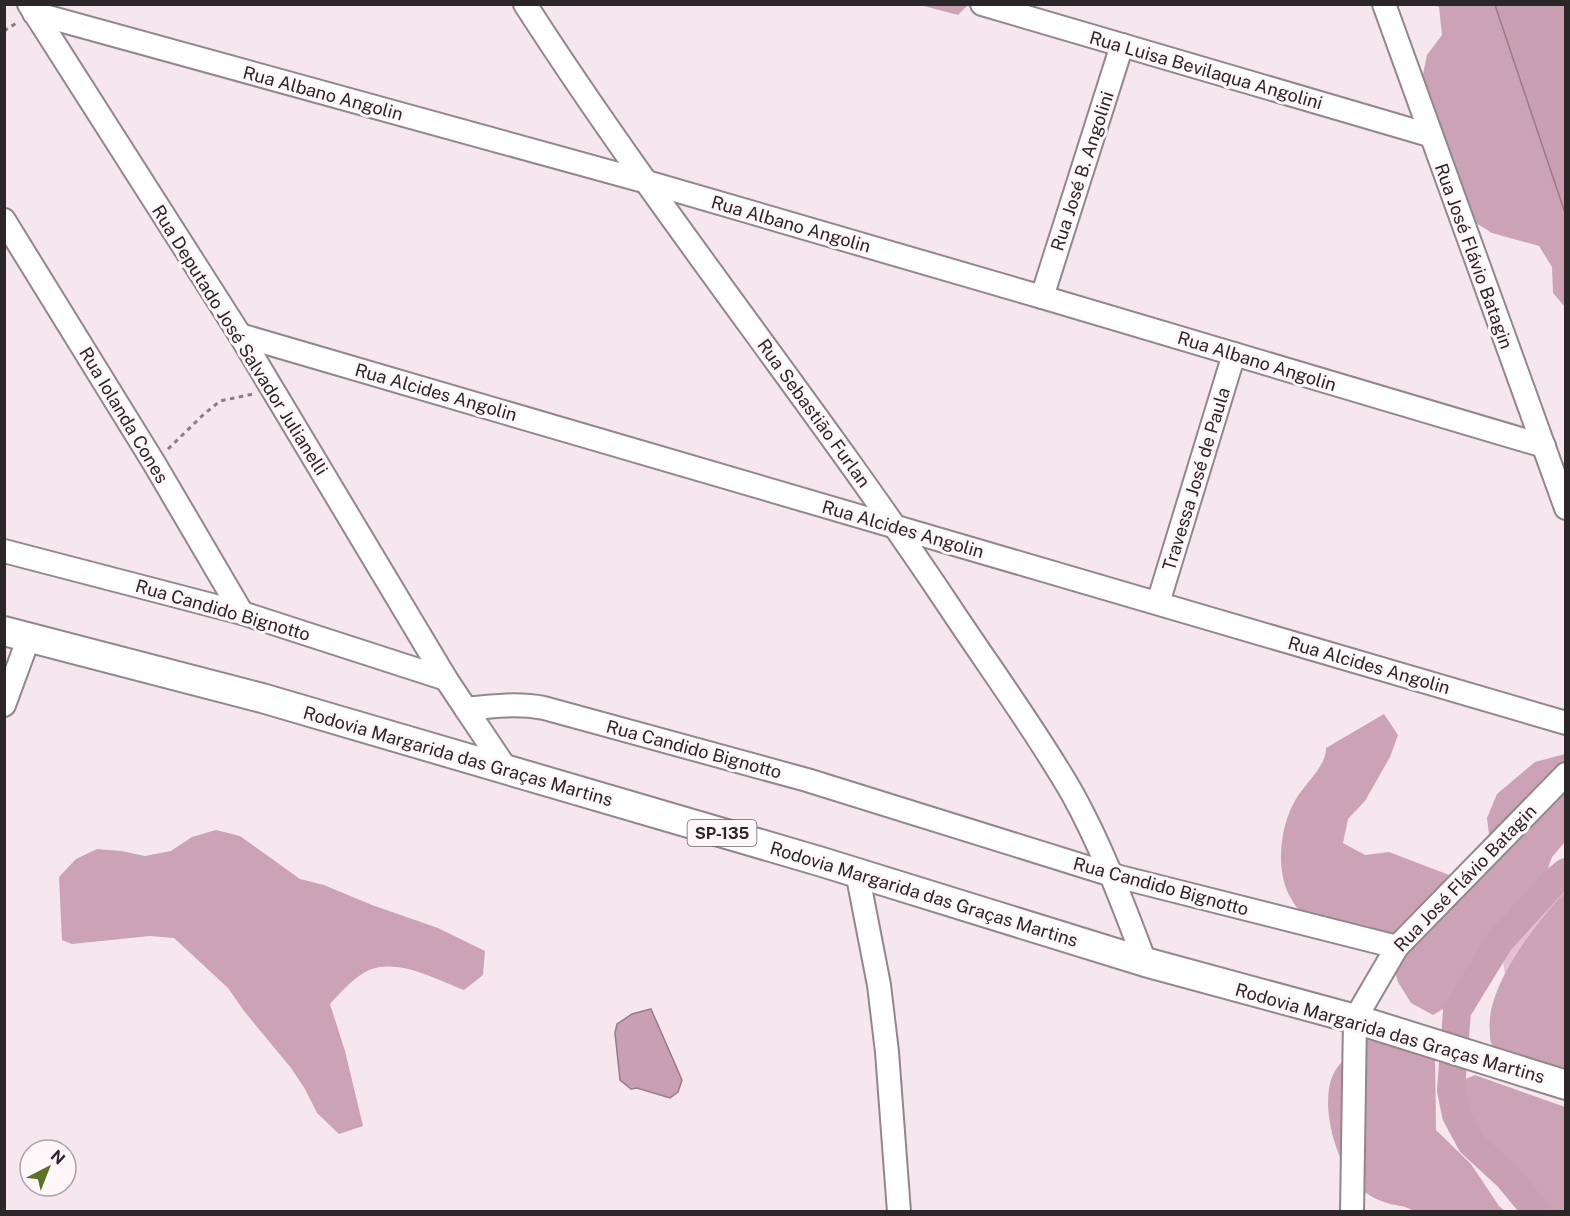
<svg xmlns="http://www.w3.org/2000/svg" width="1570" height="1216" font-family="'Public Sans',sans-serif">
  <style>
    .green { fill: #e8bed2 }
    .forest { fill: #cca3b6 }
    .water { fill: #c89fb3; stroke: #997b89; stroke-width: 1.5 }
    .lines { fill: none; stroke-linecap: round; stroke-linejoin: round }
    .river { stroke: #c89fb3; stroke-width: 28 }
    .minor-casing { stroke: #93868c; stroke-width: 26 }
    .major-casing { stroke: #93868c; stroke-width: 32 }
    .path { stroke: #897f83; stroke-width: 3; stroke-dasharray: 4.5 4.5; stroke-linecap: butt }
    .minor { stroke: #fff; stroke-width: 22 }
    .major { stroke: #fff; stroke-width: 28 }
    .labels { text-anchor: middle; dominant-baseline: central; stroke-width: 6; stroke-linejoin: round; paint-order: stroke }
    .shield { fill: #fef6f9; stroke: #6a6467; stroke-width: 1.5 }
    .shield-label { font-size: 16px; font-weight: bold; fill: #2b2628 }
    .street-label { font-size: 18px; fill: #2b2628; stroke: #fef6f9 }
  </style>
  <rect width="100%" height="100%" fill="#f5e7ed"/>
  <path class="green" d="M1565 872V1032L1510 1008 1500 941 1557 879Z"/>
  <g class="forest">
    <path d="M920 5H968L958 15Z"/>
    <path d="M1436 5H1514L1565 144V307L1553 293 1552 267 1539 246 1492 233 1468 218 1422 79 1427 55 1442 35 1439 7Z"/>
    <path d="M1384 714 1398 735 1390 757 1365 801 1348 819 1343 843 1365 855 1389 852 1457 878 1490 842 1487 818 1497 794 1535 762 1565 754V842L1552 857 1544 879 1529 899 1517 921 1484 962 1472 984 1455 1002 1433 1015 1411 1003 1398 982 1390 958 1370 944C1363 945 1354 948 1347 947 1335 945 1319 929 1310 921 1303 915 1296 908 1292 900 1274 873 1280 825 1296 799 1304 785 1327 765 1326 748Z"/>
    <path d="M216 830 240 836 300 879 324 885 372 905 438 928 485 951 483 975 464 990C437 980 399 958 369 970 354 977 342 991 330 1004L345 1051 363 1126 339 1134 317 1113 305 1089 291 1068 244 1011 228 988 174 938 150 936 72 944 62 940 59 877 76 859 97 849 121 851 145 856 171 851 192 837Z"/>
    <path d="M1565 892V1082C1540 1073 1511 1067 1493 1046 1490 1042 1490 1038 1490 1033 1484 988 1536 923 1565 892Z"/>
    <path d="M1383 1021 1435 1054 1436 1130 1471 1164 1499 1206 1505 1211H1413C1406 1205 1395 1206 1387 1203 1379 1201 1368 1195 1362 1190 1337 1169 1317 1101 1335 1071 1345 1056 1370 1034 1383 1021Z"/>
    <path d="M1475 1075 1565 1107V1211H1541L1538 1196 1522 1177 1448 1108 1453 1084Z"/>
  </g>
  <g class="water">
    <path d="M1495 5H1565V213Z"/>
    <path d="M651 1009 682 1080 678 1092 670 1098 637 1088 631 1089 620 1080 615 1033 617 1024 632 1014Z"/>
  </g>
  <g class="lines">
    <path class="river" d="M1537 1212 1508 1177 1471 1143 1456 1115 1451 1090 1457 1011 1500 941 1557 879 1566 872"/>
    <defs>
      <g id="minor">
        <path d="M29 4 240 335 446 679 466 709C493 706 518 703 544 708L807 780 1112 875 1397 947"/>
        <path d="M525 4C658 211 813 402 949 606 990 668 1035 729 1072 793 1102 847 1123 904 1145 962"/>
        <path d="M982 4 1429 135"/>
        <path d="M1384 4 1566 508"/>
        <path d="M34 13 647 182 1042 297 1544 446"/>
        <path d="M4 220 154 463 242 613"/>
        <path d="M1042 297 1122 45"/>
        <path d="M240 335 1566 723"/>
        <path d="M4 551 242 613 446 679"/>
        <path d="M1158 603 1234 354"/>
        <path d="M4 705 29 637"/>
        <path d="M466 709 507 770"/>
        <path d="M857 872 879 985 887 1052 899 1212"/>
        <path d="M1352 1212 1355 1019 1397 947 1566 774"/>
      </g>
      <path id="major" d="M4 631 262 698 822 862 1145 962 1355 1019 1566 1085"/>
    </defs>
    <use href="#minor" class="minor-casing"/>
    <use href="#major" class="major-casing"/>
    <g class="path">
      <path d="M4 31 18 22"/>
      <path d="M168 449 203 415 220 401 253 394"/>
    </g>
    <use href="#minor" class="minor"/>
    <use href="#major" class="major"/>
  </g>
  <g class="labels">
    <rect class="shield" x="687.5" y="820" width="69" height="26" rx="4.5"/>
    <g class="shield-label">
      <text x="722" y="833">SP-135</text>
    </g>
    <g class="street-label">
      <text transform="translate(1206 70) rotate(16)">Rua Luisa Bevilaqua Angolini</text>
      <text transform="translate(323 93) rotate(15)">Rua Albano Angolin</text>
      <text transform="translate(1082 171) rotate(-72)">Rua José B. Angolini</text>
      <text transform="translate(791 224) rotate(16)">Rua Albano Angolin</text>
      <text transform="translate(1474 256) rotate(70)">Rua José Flávio Batagin</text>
      <text transform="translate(240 340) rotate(58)">Rua Deputado José Salvador Julianelli</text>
      <text transform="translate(1257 361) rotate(17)">Rua Albano Angolin</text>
      <text transform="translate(436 392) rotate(16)">Rua Alcides Angolin</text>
      <text transform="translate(814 413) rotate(54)">Rua Sebastião Furlan</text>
      <text transform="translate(124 415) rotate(59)">Rua Iolanda Cones</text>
      <text transform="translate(1196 479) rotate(-73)">Travessa José de Paula</text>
      <text transform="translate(903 529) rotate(16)">Rua Alcides Angolin</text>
      <text transform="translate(223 610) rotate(16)">Rua Candido Bignotto</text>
      <text transform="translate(1369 665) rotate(16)">Rua Alcides Angolin</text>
      <text transform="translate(694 749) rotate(15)">Rua Candido Bignotto</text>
      <text transform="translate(458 756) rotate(16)">Rodovia Margarida das Graças Martins</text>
      <text transform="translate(1465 878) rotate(-46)">Rua José Flávio Batagin</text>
      <text transform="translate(1161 886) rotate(15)">Rua Candido Bignotto</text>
      <text transform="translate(924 894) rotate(17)">Rodovia Margarida das Graças Martins</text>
      <text transform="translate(1390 1033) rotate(16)">Rodovia Margarida das Graças Martins</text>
    </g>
  </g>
  <rect width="1570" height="1216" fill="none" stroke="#2b2628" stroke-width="12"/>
  <g transform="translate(48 1168) rotate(42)"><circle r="28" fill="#fef6f9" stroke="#aaa3a5" stroke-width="1.5"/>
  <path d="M0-4.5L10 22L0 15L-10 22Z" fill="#597225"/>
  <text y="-9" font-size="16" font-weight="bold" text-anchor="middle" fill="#2b2628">N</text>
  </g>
</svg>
